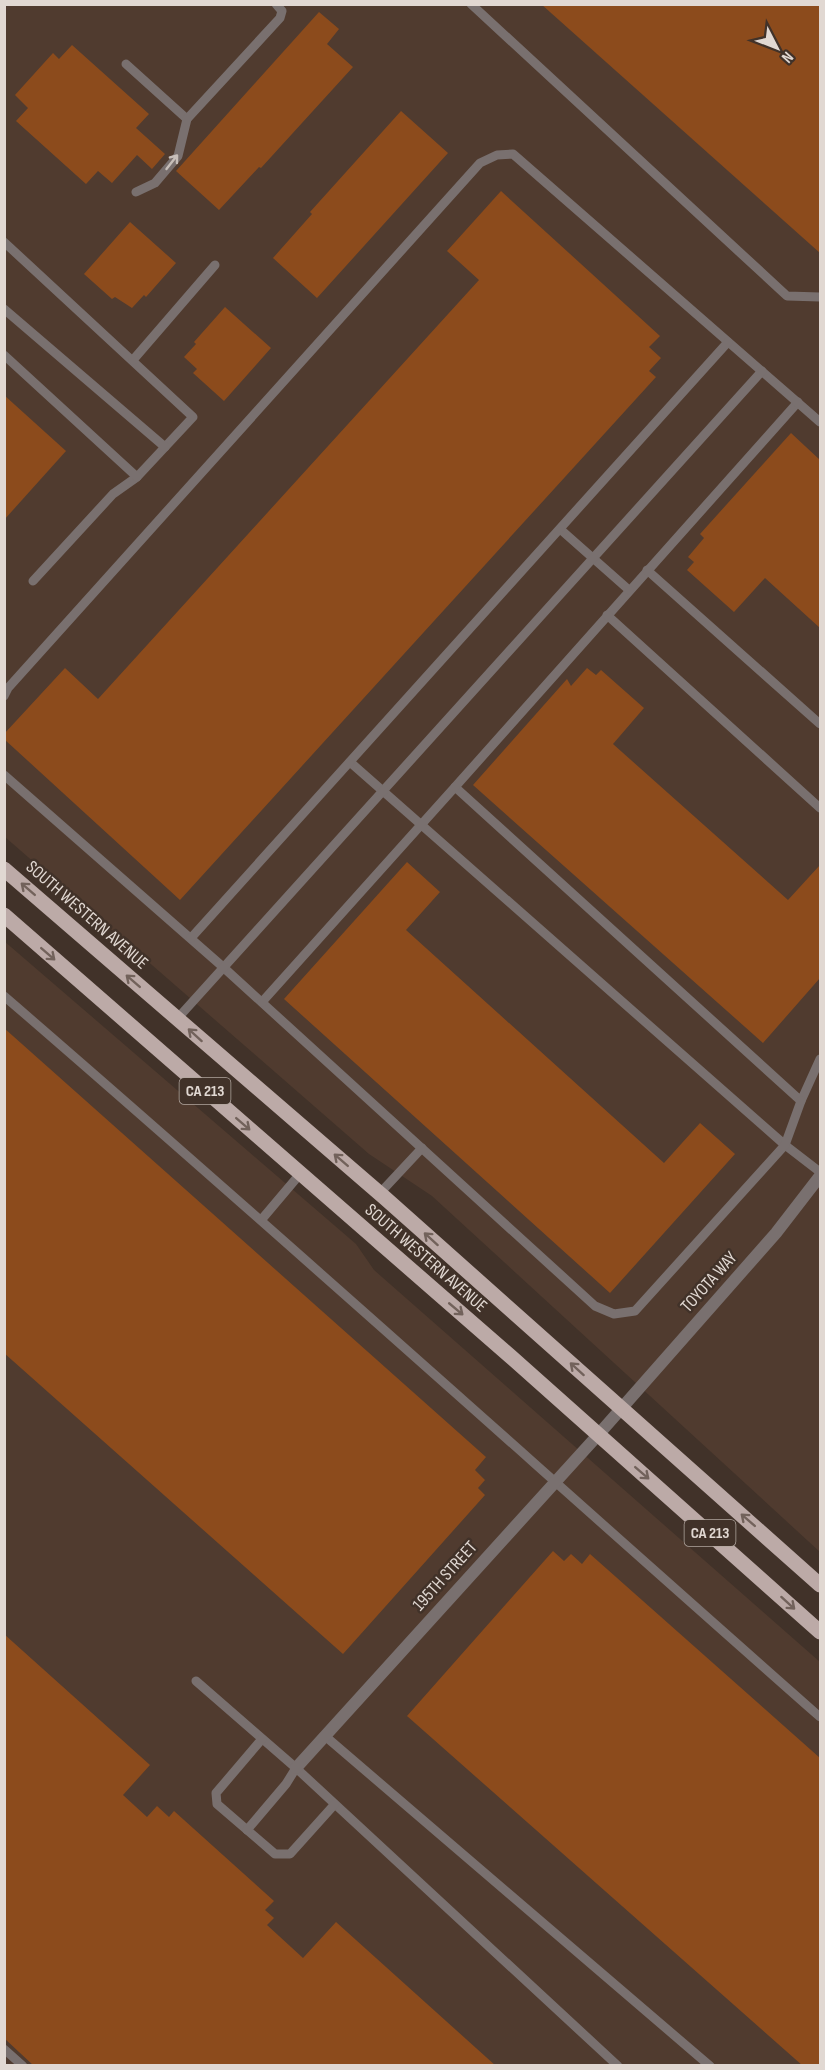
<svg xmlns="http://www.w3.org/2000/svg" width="825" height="2070" font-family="'Sofia Sans Condensed',sans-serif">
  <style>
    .built { fill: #503b2f }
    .building { fill: #8c4b1c }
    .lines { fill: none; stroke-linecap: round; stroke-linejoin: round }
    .service { stroke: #79706f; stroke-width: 9 }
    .minor { stroke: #79706f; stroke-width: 12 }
    .tertiary { stroke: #79706f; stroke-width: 12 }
    .primary { stroke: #bcaaa7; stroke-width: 15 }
    .oneway { stroke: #c7beb9 }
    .oneway2 { stroke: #72625b }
    .labels { text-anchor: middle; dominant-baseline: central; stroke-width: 5; stroke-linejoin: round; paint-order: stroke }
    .shield { fill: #413229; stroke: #b1a69f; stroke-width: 1.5 }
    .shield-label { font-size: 16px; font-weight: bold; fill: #e1d8d2 }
    .street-label { font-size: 18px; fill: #e1d8d2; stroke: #413229 }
  </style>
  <rect width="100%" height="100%" fill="#413229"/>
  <g class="built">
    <path d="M5 5H820V1552L432 1196 369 1154 5 837Z"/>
    <path d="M4 941 356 1244 374 1270 820 1662V2065H5Z"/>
  </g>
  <g class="building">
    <path d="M541 4H820V253Z"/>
    <path d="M319 12 339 29 327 44 353 67 261 168 259 167 219 210 176 171Z"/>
    <path d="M72 45 149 114 136 128 165 154 152 169 137 155 112 183 98 171 86 184 16 121 28 108 15 95 53 53 59 59Z"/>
    <path d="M401 111 448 153 317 298 273 258 312 214 310 212Z"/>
    <path d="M501 191 660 336 649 347 661 358 649 371 656 377 180 900 4 739V734L65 668 98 699 479 280 447 251Z"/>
    <path d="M130 222 176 263 146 297 144 295 132 308 115 297 112 299 84 274Z"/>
    <path d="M225 307 271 348 224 401 193 373 197 369 184 357 196 344 194 342Z"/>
    <path d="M4 395 66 451 4 520Z"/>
    <path d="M791 433 820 460V628L765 578 734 612 687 570 694 562 688 557 704 538 700 534Z"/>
    <path d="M587 668 596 675 601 670 644 708 613 744 788 900 820 865V978L763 1043 473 785 567 679 571 686Z"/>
    <path d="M407 862 440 892 406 930 664 1163 700 1123 735 1154 610 1293 284 999Z"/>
    <path d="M4 1028 486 1457 475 1470 485 1480 478 1488 485 1495 343 1654 4 1353Z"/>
    <path d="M553 1551 564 1561 571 1554 582 1564 590 1554 820 1758V2066H803L407 1716Z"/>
    <path d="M4 1634 150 1765 123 1795 147 1817 157 1806 169 1817 174 1811 274 1901 265 1910 274 1918 267 1925 303 1958 336 1922 496 2066H34L4 2038Z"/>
  </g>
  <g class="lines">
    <g class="service">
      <path d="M471 4 787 296 820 297"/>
      <path d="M126 64 187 119"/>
      <path d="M136 192 155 183 178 156 187 119 280 18 282 11 276 4"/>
      <path d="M4 242 193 417 137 477 113 494 33 581"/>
      <path d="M4 309 165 447"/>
      <path d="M4 355 137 477"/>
      <path d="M133 360 215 265"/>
      <path d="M798 402 455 787 801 1101 820 1059"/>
      <path d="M560 529 629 590"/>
      <path d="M647 570 820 724"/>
      <path d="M607 615 820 808"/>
      <path d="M4 696 8 688 480 163 497 155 513 154 820 422"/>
      <path d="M350 762 785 1145 820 1172"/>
      <path d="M4 775 223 967 595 1306 614 1314 635 1311 785 1145 801 1101"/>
      <path d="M191 938 728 342"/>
      <path d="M4 996C279 1233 548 1477 820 1717"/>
      <path d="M262 1002 455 787"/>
      <path d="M177 1019 762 371"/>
      <path d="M380 1193 422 1148"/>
      <path d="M262 1219 300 1174"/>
      <path d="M196 1681 296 1768 618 2066"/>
      <path d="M325 1736 710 2066"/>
      <path d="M262 1739 216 1793 217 1804 275 1854H290L334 1805"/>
      <path d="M247 1830 286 1784 296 1768"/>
      <path d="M4 2049 23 2066"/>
    </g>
    <path class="minor" d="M296 1768 598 1435"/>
    <path class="tertiary" d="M598 1435 776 1233 820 1176"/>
    <g class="primary">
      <path d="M4 869 385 1198 820 1585"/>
      <path d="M4 915 510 1356 820 1632"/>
    </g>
  </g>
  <defs><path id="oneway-shaft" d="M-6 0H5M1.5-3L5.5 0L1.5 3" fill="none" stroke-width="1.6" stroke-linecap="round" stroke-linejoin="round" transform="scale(1.5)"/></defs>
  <use class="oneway" href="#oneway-shaft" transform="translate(172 162) rotate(-52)"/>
  <g class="oneway2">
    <use href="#oneway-shaft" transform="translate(28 889) rotate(-139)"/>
    <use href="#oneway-shaft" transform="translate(48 954) rotate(41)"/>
    <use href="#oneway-shaft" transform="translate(133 981) rotate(-139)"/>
    <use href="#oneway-shaft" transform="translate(195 1035) rotate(-138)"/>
    <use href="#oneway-shaft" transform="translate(243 1124) rotate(41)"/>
    <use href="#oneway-shaft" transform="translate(341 1160) rotate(-139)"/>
    <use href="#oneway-shaft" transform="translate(431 1239) rotate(-138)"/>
    <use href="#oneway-shaft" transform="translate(456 1309) rotate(40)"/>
    <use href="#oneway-shaft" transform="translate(577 1369) rotate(-138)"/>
    <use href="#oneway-shaft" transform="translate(642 1473) rotate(41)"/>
    <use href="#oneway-shaft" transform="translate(748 1520) rotate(-139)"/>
    <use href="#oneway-shaft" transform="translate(788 1603) rotate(42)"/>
  </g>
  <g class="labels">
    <g class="shield">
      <rect x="179.5" y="1078" width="51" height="26" rx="4.5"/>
      <rect x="684.5" y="1520" width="51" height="26" rx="4.5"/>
    </g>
    <g class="shield-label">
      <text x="205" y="1091">CA 213</text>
      <text x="710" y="1533">CA 213</text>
    </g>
    <g class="street-label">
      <text transform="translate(87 915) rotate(41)">SOUTH WESTERN AVENUE</text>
      <text transform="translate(426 1258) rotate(41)">SOUTH WESTERN AVENUE</text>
      <text transform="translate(709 1282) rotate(-48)">TOYOTA WAY</text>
      <text transform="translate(445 1576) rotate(-48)">195TH STREET</text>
    </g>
  </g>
  <rect width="825" height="2070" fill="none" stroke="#e1d8d2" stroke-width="12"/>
  <g transform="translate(777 48) rotate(132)" stroke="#413229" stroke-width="4.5" paint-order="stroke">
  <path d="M0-4.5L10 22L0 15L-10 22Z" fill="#e1d8d2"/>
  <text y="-9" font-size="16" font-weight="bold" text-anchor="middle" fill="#e1d8d2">N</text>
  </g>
</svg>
